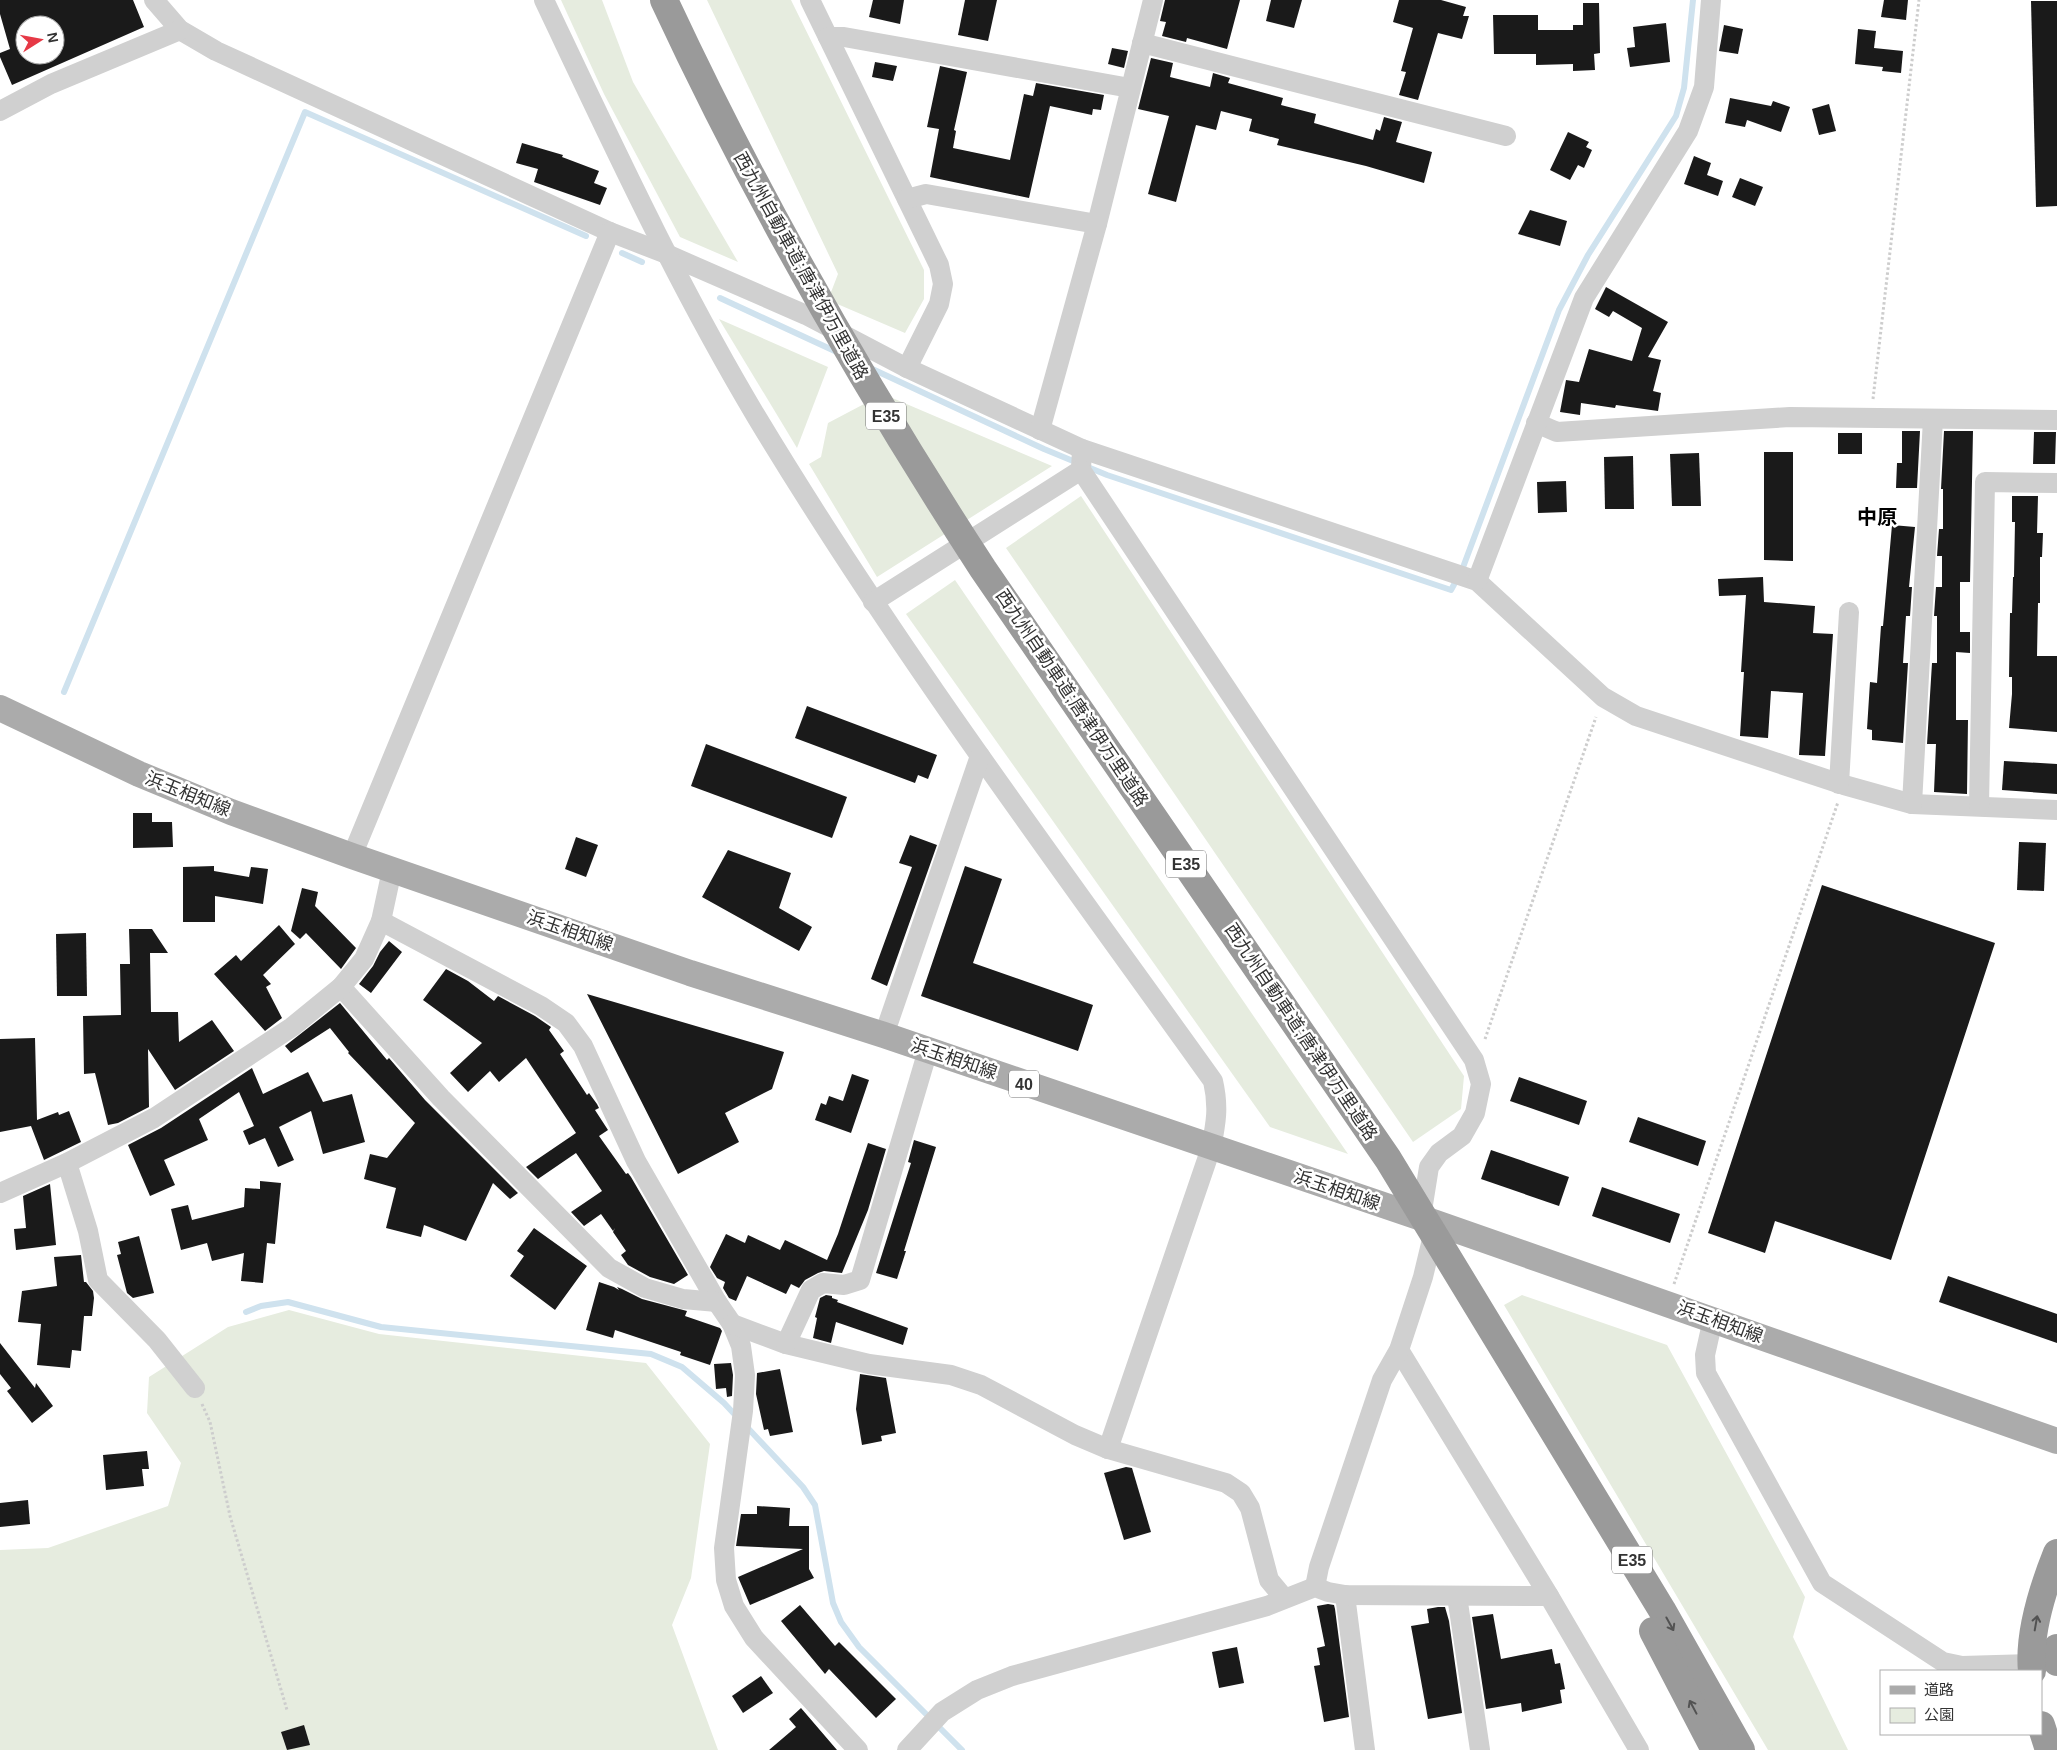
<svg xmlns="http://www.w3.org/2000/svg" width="2057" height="1750" font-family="Arial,'Noto Sans JP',sans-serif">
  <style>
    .green { fill: #e6ecdf }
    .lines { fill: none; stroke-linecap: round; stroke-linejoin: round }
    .stream { stroke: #cfe2ee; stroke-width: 6 }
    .building { fill: #1a1a1a; fill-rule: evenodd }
    .path { stroke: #cdcdcd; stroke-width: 3; stroke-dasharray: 2.5 2.5; stroke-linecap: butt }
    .minor { stroke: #d0d0d0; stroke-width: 20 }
    .major { stroke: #ababab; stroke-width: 26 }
    .highway { stroke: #9a9a9a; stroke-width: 28 }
    .oneway { stroke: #525252 }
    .labels { text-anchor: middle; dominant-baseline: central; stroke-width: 5; stroke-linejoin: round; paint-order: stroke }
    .shield { fill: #fff; stroke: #707070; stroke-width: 1 }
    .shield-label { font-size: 16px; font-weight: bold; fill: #333 }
    .street-label { font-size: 18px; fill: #333; stroke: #fff }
    .quarter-label { font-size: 20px; font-weight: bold; fill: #000; stroke: #fff }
  </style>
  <rect width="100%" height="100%" fill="#fff"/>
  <g class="green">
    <path d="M561 0H602L633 82 738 262 680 237 604 94Z"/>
    <path d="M707 0H791L924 270V299L905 333 828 300 838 274Z"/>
    <path d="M719 319 828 367 797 448Z"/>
    <path d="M883 394 1052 466 877 577 809 464 821 457 828 423Z"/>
    <path d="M1081 496 1464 1076 1461 1109 1413 1142 1006 548Z"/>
    <path d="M955 580 1348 1154 1270 1127 906 614Z"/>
    <path d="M1522 1295 1667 1345 1805 1597 1793 1637 1848 1750H1768L1504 1305Z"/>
    <path d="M289 1310 379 1334 646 1363 710 1444 691 1578 672 1625 718 1750H0V1550L48 1548 168 1506 181 1463 147 1413 149 1377 228 1327Z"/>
  </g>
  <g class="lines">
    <g class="stream">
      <path d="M622 253 642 262"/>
      <path d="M720 298 839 353"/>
      <path d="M868 367 1044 449 1107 475 1451 590 1462 570 1559 310 1588 255 1676 116 1684 88 1693 0"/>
      <path d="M64 692 305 112 586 236"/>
      <path d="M246 1312 261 1306 288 1302 381 1327 651 1354 682 1367 724 1403 738 1418"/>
      <path d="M745 1425 803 1487 815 1505 833 1603 841 1622 859 1647 962 1750"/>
    </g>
  </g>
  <g class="building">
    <path d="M0 0H133L144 27 12 85 0 57V53L10 49 0 14ZM25 25H55V55H25Z"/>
    <path d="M873 0H904L900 24 869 17Z"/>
    <path d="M965 0H997L988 41 958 35Z"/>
    <path d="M1165 0H1240L1227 49 1187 38 1186 42 1162 36 1166 22 1160 21Z"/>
    <path d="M1271 0H1302L1294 28 1266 21Z"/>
    <path d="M1399 0H1441L1466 7 1463 16H1469L1462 39 1438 33 1418 100 1399 95 1406 72 1401 71 1413 28 1393 22Z"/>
    <path d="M1884 0H1908L1906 20 1881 17Z"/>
    <path d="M2031 1H2057V206L2036 207Z"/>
    <path d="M1583 3H1599L1600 53 1594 54 1595 70 1573 71V64L1536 65V54H1494L1493 15H1538V30H1573V25H1583Z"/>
    <path d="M1666 23 1670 62 1630 67 1627 48 1635 47 1633 27Z"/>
    <path d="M1724 25 1743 29 1738 54 1719 51Z"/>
    <path d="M1858 29 1876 31 1874 48 1903 51 1901 73 1882 71 1883 67 1855 64Z"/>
    <path d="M1112 48 1128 51 1124 68 1108 64Z"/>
    <path d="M1151 58 1173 63 1170 77 1210 87 1213 73 1230 78 1228 83 1283 98 1281 105 1316 114 1314 123 1373 140 1376 129 1380 131 1384 117 1402 122 1396 142 1432 152 1424 183 1366 166 1277 145 1279 139 1249 131 1252 119 1221 111 1216 130 1196 125 1176 202 1148 194 1169 116 1138 109Z"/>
    <path d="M875 62 897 66 893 81 872 77Z"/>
    <path d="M940 66 967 72 954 130 956 131 953 148 1010 160 1024 94 1033 96 1036 83 1104 95 1101 110 1093 109 1092 115 1050 106 1029 198 930 177 939 129 927 127Z"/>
    <path d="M1730 98 1771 106 1773 101 1790 107 1781 132 1747 120 1745 127 1725 123Z"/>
    <path d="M1829 104 1836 131 1819 135 1812 109Z"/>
    <path d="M1568 132 1589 142 1586 147 1592 150 1584 168 1578 165 1570 180 1550 170Z"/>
    <path d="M522 143 563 155 562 157 599 171 594 183 607 188 600 205 534 182 538 169 516 163Z"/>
    <path d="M1694 156 1711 163 1707 175 1723 181 1718 196 1684 184Z"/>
    <path d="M1740 178 1763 187 1755 206 1732 197Z"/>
    <path d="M1530 210 1567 221 1560 246 1518 234Z"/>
    <path d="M1606 287 1668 322 1648 357 1661 360 1653 391 1661 393 1658 411 1616 405 1615 408 1581 403 1580 415 1560 412 1566 380 1579 382 1589 349 1632 361 1642 328 1613 311 1609 317 1595 309Z"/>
    <path d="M1902 431H1920L1917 488H1896L1897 463H1902Z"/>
    <path d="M1944 431H1973L1970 582H1960V632H1970V653L1956 652V720H1968L1967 794 1934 792 1936 744H1927L1932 663H1937V616H1934L1936 587H1942V556H1937L1939 529H1943V489H1941Z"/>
    <path d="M2034 432H2056L2055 464H2033Z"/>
    <rect x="1838" y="433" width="24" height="21"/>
    <path d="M1764 452H1793V561L1764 560Z"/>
    <path d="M1699 453 1701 506H1672L1670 454Z"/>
    <path d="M1633 456 1634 509H1605L1604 457Z"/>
    <path d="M1566 481 1567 512 1538 513 1537 482Z"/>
    <path d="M2012 496H2038L2037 533H2043L2042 557H2040V603H2038L2037 656H2057V732L2009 728 2012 694V677H2009L2010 613H2012L2013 577H2014L2015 522H2012Z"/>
    <path d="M1892 525 1915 527 1909 587H1912L1910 616H1906L1903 663H1908L1903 743 1872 740V730L1867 729 1870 682 1877 683 1881 626H1883Z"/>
    <path d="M1763 577 1764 602 1815 606 1813 633 1833 634 1825 756 1799 755 1803 693 1771 691 1768 738 1740 736 1744 672H1741L1746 595 1719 596 1718 579Z"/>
    <path d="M807 706 937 755 928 779 918 775 915 783 795 738Z"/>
    <path d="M706 744 847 797 832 838 691 786Z"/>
    <path d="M2004 761 2057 764V794L2002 790Z"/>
    <path d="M133 813H152V822H172L173 847 133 848Z"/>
    <path d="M910 835 937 845 887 986 871 979 912 867 899 863Z"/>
    <path d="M576 837 598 845 586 877 565 869Z"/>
    <path d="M2019 842 2046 843 2044 891 2017 890Z"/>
    <path d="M728 850 791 873 779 908 812 927 799 951 702 897Z"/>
    <path d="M214 866V871L249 877 251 867 268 869 263 904 215 896V922H183V867Z"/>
    <path d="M965 866 1002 879 973 963 1093 1005 1078 1051 921 996Z"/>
    <path d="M1822 885 1995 943 1891 1260 1775 1221 1765 1253 1708 1233Z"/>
    <path d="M302 888 318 892 315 906 356 948 341 969 306 933 300 939 291 931Z"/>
    <path d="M279 925 295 944 263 975 271 984 266 987 282 1018 265 1031 214 974 236 955 241 961Z"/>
    <path d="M129 929H152L168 953H150L151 1012H178L179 1042 212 1020 234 1051 175 1090 148 1049 149 1107 118 1123 108 1125 95 1073 84 1074 83 1016 121 1015 120 964H130Z"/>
    <path d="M86 933 87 996H57L56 934Z"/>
    <path d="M389 941 402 952 371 993 359 984 373 966 380 952Z"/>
    <path d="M446 969 468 981 494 1001 498 996 535 1016 551 1027 549 1030 564 1051 560 1054 587 1095 589 1093 597 1104 599 1108 595 1110 608 1130 599 1136 626 1174 628 1173 631 1177 688 1275 674 1284 650 1277 628 1265 621 1255 626 1251 613 1232 615 1228 613 1231 601 1214 584 1226 571 1212 602 1191 576 1153 538 1179 526 1167 576 1133 526 1058 499 1082 490 1071 468 1092 450 1073 482 1043 423 1000Z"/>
    <path d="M587 994 784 1052 772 1089 725 1113 739 1142 678 1174Z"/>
    <path d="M340 1003 387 1060 389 1058 425 1100 518 1193 510 1199 493 1183 466 1241 424 1225 421 1237 386 1228 396 1188 364 1179 370 1154 387 1158 415 1123 348 1053 349 1052 330 1028 291 1053 285 1046Z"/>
    <path d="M35 1038 37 1120 58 1112 59 1115 69 1111 81 1142 44 1160 31 1126 0 1132V1039Z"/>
    <path d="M252 1068 263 1094 308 1072 323 1102 352 1094 365 1142 323 1154 311 1111 279 1127 294 1160 278 1167 265 1138 249 1145 243 1131 254 1126 239 1092 199 1119 208 1140 164 1160 175 1185 150 1196 128 1145 161 1128Z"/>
    <path d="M852 1074 869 1080 851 1133 815 1120 821 1103 826 1105 829 1096 843 1101Z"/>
    <path d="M1519 1077 1587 1101 1579 1125 1510 1101Z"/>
    <path d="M1638 1117 1706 1141 1698 1166 1629 1142Z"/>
    <path d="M914 1140 936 1147 904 1251H906L897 1279 876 1273 911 1163 908 1162Z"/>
    <path d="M868 1143 886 1149 868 1210 842 1273 824 1271 818 1273 805 1280 799 1288 791 1284 786 1294 747 1276 736 1301 729 1298 723 1288 725 1282 717 1278 710 1267 726 1234 745 1243 748 1235 780 1250 785 1240 827 1260 838 1234Z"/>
    <path d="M1491 1150 1569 1177 1559 1206 1481 1179Z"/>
    <path d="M260 1181 281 1183 275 1244 267 1243 263 1283 241 1281 244 1253 212 1261 207 1243 181 1250 171 1209 188 1205 192 1220 244 1207 245 1188 260 1189Z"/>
    <path d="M50 1184 56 1245 16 1250 14 1229 26 1228 23 1196Z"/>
    <path d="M1602 1187 1680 1214 1670 1243 1592 1216Z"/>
    <path d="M534 1228 587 1266 555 1310 510 1276 524 1256 517 1251Z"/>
    <path d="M139 1236 154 1293 133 1298 127 1293 117 1255 121 1254 118 1242Z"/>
    <path d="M81 1255 84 1282H86L93 1291 94 1298 92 1316H84L81 1351 72 1350 70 1368 37 1365 41 1324 18 1322 22 1291 57 1286 54 1257Z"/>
    <path d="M1948 1276 2057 1314V1343L1939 1302Z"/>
    <path d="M599 1282 614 1287 619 1290 617 1287 622 1289 642 1299 687 1311 685 1316 720 1328 722 1331 710 1365 680 1355 681 1352 615 1330 613 1338 586 1330Z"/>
    <path d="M826 1295 832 1296V1298L838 1300 837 1302 908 1328 903 1345 836 1322 831 1343 813 1338 817 1318 815 1317 820 1298Z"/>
    <path d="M0 1343 35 1388 36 1383 53 1406 32 1423 7 1391 11 1388 0 1374Z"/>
    <path d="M731 1363 733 1375 732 1396 727 1397 726 1388 716 1389 714 1364Z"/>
    <path d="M780 1369 793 1432 770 1436 768 1429 764 1430 756 1394 757 1373Z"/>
    <path d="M860 1374 886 1378 896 1433 881 1436 882 1441 862 1445 856 1409Z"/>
    <path d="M147 1451 149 1469H142L144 1486 106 1490 103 1455Z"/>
    <path d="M1126 1467 1132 1468 1151 1532 1124 1540 1104 1473Z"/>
    <path d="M28 1500 30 1524 0 1527V1503Z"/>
    <path d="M757 1506 790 1508 789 1526H809V1569L814 1578 750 1605 738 1577 803 1549 736 1546 741 1514H757Z"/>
    <path d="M1328 1604 1334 1605 1335 1609 1349 1717 1324 1722 1314 1666 1320 1665 1317 1648 1325 1646 1317 1606Z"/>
    <path d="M800 1605 835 1646 839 1642 896 1699 876 1718 829 1669 825 1674 781 1621Z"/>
    <path d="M1438 1607H1445L1449 1621 1462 1713 1428 1719 1411 1626 1429 1623 1427 1609Z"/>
    <path d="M1493 1614 1501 1659 1552 1649 1555 1664 1560 1663 1565 1689 1560 1690 1562 1703 1522 1712 1521 1703 1486 1709 1472 1617Z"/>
    <path d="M1237 1647 1244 1683 1219 1688 1212 1652Z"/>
    <path d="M761 1676 773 1693 743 1713 732 1696Z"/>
    <path d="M801 1708 837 1750H769L796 1727 789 1719Z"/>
    <path d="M304 1725 310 1745 287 1750 281 1732Z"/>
  </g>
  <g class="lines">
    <g class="path">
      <path d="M1873 399 1919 0"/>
      <path d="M1485 1039 1596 717"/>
      <path d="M1674 1284 1838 802"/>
      <path d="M202 1404 210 1422 230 1516 287 1710"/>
    </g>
    <g class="minor">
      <path d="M154 0 180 30 216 51 610 232 664 253 806 315 907 368 1082 449 1477 581 1603 697 1636 716 1844 785 1912 804 2057 810"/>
      <path d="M544 0C611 141 676 282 756 416 895 647 1057 863 1213 1081 1219 1107 1216 1123 1211 1148L1108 1449"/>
      <path d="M810 0 939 265 943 284 939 304 907 368"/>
      <path d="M828 37H844L1130 88"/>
      <path d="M1142 43 1506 136"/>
      <path d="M0 111 51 84 180 30"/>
      <path d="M907 199 926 194 1097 224"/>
      <path d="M1536 423 1557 432 1790 417 2057 420"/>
      <path d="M1040 430 1097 224 1153 0"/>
      <path d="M1082 449 1081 470 1474 1060 1481 1084 1475 1113 1462 1136 1439 1153 1429 1167 1421 1217"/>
      <path d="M1477 581 1584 298 1688 131 1704 87 1711 0"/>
      <path d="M873 602 1081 470"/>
      <path d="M1839 784 1849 612"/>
      <path d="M1912 804 1933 419"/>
      <path d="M1979 806 1985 482 2057 483"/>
      <path d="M352 856 610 232"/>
      <path d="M381 921 541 1006 566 1023 583 1046 636 1161 717 1302 732 1324 741 1346 745 1375 743 1411 724 1548 726 1580 734 1606 754 1638 858 1750"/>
      <path d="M341 987 441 1098 609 1268 645 1288 683 1299 717 1302"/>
      <path d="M884 1035 980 756"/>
      <path d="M67 1163 88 1231 98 1280 157 1340 195 1388"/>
      <path d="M0 1193 67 1163 154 1118 292 1027 341 987 364 959 381 921 392 870"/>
      <path d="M1713 1319 1705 1355 1706 1373 1822 1583 1943 1662 1962 1666 2031 1664"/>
      <path d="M732 1324 786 1344 869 1364 951 1375 981 1385 1075 1435 1108 1449 1226 1483 1241 1493 1250 1508 1269 1580 1284 1598"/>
      <path d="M786 1344 811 1290 823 1283 844 1285 860 1280 928 1050"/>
      <path d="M1399 1350 1549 1596 1639 1750"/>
      <path d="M1315 1587 1319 1567 1382 1380 1399 1350 1423 1277 1435 1227"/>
      <path d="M1345 1595 1365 1750"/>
      <path d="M1457 1596 1480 1750"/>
      <path d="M907 1750 942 1712 977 1690 1012 1676 1267 1606 1315 1587 1328 1592 1345 1595 1549 1596"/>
    </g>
    <path class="major" d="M0 708 139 774 231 812 352 856 690 973 884 1035 1436 1223 2057 1441"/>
    <g class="highway">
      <path d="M664 0C756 198 864 386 983 569L1388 1159 1662 1610 1741 1750"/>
      <path d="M1653 1631 1715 1750"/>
      <path d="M2057 1648V1662"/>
      <path d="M2032 1671C2028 1633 2043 1588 2057 1553"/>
      <path d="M2041 1725 2049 1750"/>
    </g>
  </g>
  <defs><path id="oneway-shaft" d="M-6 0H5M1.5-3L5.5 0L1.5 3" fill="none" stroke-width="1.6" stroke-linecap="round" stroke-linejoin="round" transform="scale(1.25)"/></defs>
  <g class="oneway">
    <use href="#oneway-shaft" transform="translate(2036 1623) rotate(-80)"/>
    <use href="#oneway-shaft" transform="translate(1670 1624) rotate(61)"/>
    <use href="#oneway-shaft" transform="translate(1693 1707) rotate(-118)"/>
  </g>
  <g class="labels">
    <g class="shield">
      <rect x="866" y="402.5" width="40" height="27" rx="4"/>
      <rect x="1166" y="850.5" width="40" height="27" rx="4"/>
      <rect x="1009" y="1070.5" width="30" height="27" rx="4"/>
      <rect x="1612" y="1546.5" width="40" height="27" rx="4"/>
    </g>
    <g class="shield-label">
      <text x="886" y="416">E35</text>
      <text x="1186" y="864">E35</text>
      <text x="1024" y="1084">40</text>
      <text x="1632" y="1560">E35</text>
    </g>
    <g class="street-label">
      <text transform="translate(801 266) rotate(61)">西九州自動車道;唐津伊万里道路</text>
      <text transform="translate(1072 698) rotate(56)">西九州自動車道;唐津伊万里道路</text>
      <text transform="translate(188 794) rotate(22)">浜玉相知線</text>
      <text transform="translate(570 931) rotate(19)">浜玉相知線</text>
      <text transform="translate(1301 1032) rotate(56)">西九州自動車道;唐津伊万里道路</text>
      <text transform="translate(954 1059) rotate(19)">浜玉相知線</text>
      <text transform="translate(1337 1190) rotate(19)">浜玉相知線</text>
      <text transform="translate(1720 1322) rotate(20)">浜玉相知線</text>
    </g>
    <g class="quarter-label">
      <text x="1877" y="517">中原</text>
    </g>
  </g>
  <rect x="1880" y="1670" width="162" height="65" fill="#ffffff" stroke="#adadad"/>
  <rect x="1890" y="1686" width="25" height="8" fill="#ababab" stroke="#adadad"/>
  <text x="1924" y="1695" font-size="15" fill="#333333">道路</text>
  <rect x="1890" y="1708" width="25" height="15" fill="#e6ecdf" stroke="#adadad"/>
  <text x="1924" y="1720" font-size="15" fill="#333333">公園</text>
  <g transform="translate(40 40) rotate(79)"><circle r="24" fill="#ffffff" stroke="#adadad"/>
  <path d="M0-4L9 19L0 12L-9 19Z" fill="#e63946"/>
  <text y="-8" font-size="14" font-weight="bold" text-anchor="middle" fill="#333333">N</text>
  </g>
</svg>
